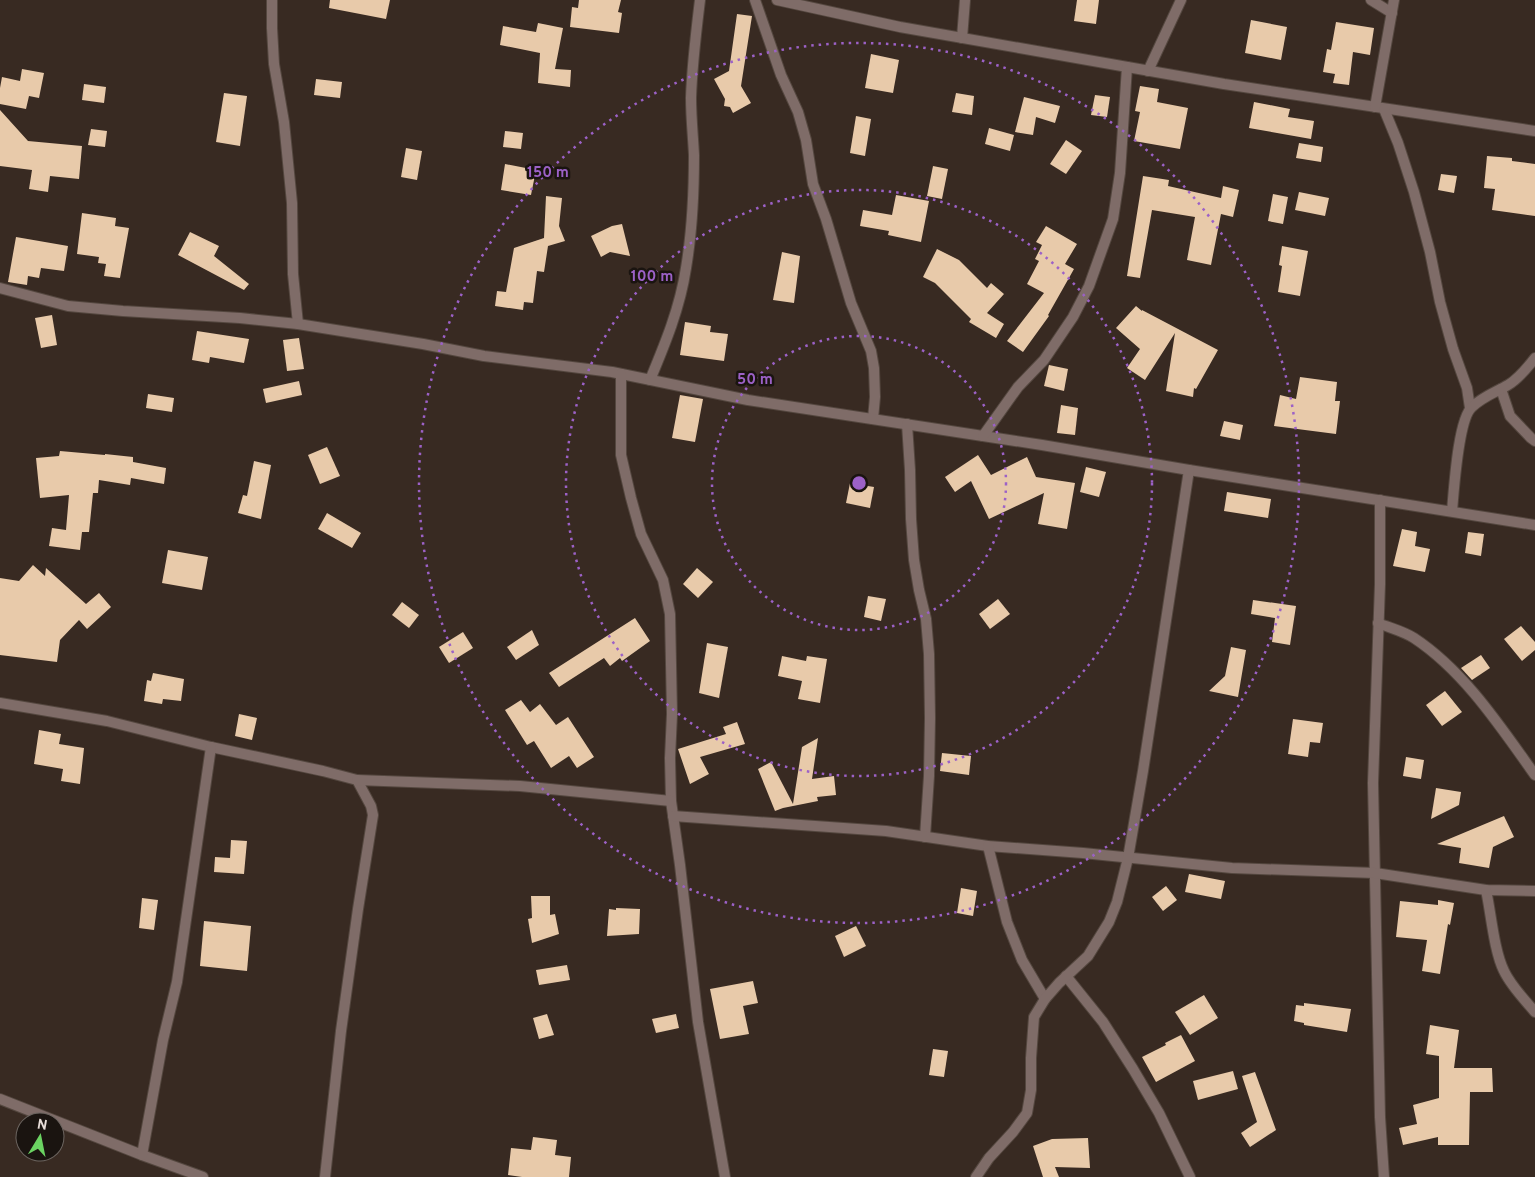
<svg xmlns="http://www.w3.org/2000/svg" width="1535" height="1177" font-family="Overpass,sans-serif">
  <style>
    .building { fill: #e8caaa }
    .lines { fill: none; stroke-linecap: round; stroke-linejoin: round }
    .street-casing { stroke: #54473f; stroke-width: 12 }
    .street { stroke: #7f6c68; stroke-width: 10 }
    .ring { fill: none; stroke: #9c61c7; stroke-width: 2.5; stroke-dasharray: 2.5 5 }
    .centre { fill: #9c61c7; stroke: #1a1410; stroke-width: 2.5 }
    .ring-label { font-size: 15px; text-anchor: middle; font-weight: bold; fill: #9c61c7; stroke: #1a1410; stroke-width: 5; stroke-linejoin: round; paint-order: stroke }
  </style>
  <rect width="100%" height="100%" fill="#382a22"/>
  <g class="building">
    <path d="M330 0H390L386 19 329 8Z"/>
    <path d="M579 0H621L618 12 622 13 619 33 570 27 572 7 578 8Z"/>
    <path d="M1077 0H1099L1096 24 1074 21Z"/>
    <path d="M737 14 752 16 741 86 751 103 733 113 730 107 724 106 725 99 714 79 729 71Z"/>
    <path d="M1251 20 1287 27 1281 60 1245 53Z"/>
    <path d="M1336 22 1374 28 1370 55 1353 52 1349 85 1333 83 1335 74 1323 72 1327 49 1331 50Z"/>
    <path d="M538 23 563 28 555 69 571 70 570 87 538 83 540 53 500 45 503 26 536 32Z"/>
    <path d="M871 54 899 60 893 93 865 88Z"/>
    <path d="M22 69 44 73 39 98 29 96 26 109 0 104V88L2 77 20 81Z"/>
    <path d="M316 79 342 82 340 98 314 95Z"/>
    <path d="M84 84 106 87 104 103 82 100Z"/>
    <path d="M1140 86 1159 89 1157 102 1188 108 1180 149 1134 141 1140 112 1135 111Z"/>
    <path d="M224 93 247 96 240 146 216 142Z"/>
    <path d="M956 93 974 96 972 115 952 112Z"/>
    <path d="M1095 95 1110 97 1107 117 1091 115Z"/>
    <path d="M1024 97 1060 106 1055 123 1036 117 1033 135 1015 132Z"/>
    <path d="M1254 102 1290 109 1288 117 1314 121 1311 139 1249 128Z"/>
    <path d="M0 110 28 141 82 146 79 179 50 176 48 192 29 189 32 170 0 166Z"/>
    <path d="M856 116 871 119 865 156 850 153Z"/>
    <path d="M989 128 1014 135 1010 151 985 144Z"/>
    <path d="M91 129 107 131 105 147 88 145Z"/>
    <path d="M505 131 523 133 521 149 503 147Z"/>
    <path d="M1066 140 1082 151 1066 174 1050 164Z"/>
    <path d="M1299 143 1323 147 1321 162 1296 158Z"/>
    <path d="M406 148 422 151 417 180 401 177Z"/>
    <path d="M1487 156 1512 158V161L1535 164V216L1492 210 1495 189 1484 188Z"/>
    <path d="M505 164 536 170 531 195 501 190Z"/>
    <path d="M933 166 948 169 942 199 927 196Z"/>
    <path d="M1441 174 1457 176 1454 193 1438 190Z"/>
    <path d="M1143 176 1169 180 1168 186 1221 198 1223 186 1239 190 1233 217 1221 214 1211 265 1187 260 1195 217 1152 210 1140 278 1127 276Z"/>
    <path d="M1299 192 1329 198 1325 216 1295 210Z"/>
    <path d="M1273 194 1288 197 1283 224 1268 221Z"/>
    <path d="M896 195 929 201 921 242 888 235 889 231 860 226 863 210 892 215Z"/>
    <path d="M546 196 562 198 559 226 565 241 548 246 544 272 537 271 533 303 524 302 523 310 495 306 497 291 506 292 514 248 544 238Z"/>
    <path d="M82 213 116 218 115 226 129 228 120 278 104 276 106 264 98 263 99 257 77 254Z"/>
    <path d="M622 224 630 256 610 252 601 257 591 236 612 226Z"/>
    <path d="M1046 226 1077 244 1065 264 1074 269 1048 315 1049 316 1023 352 1007 341 1044 293 1027 284 1039 261 1035 259 1042 245 1036 242Z"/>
    <path d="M190 232 219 246 214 256 249 284 244 290 178 255Z"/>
    <path d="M16 237 68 246 64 271 41 268 39 278 28 276 27 285 8 282Z"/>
    <path d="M1282 246 1308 251 1300 296 1278 292 1282 266 1279 265Z"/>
    <path d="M937 249 959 260 987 288 991 283 1004 294 987 313 1004 324 996 338 969 322 971 319 935 283 923 277Z"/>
    <path d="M782 252 800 256 794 303 773 300Z"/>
    <path d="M1136 306 1142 311V310L1218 350 1196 389 1194 388 1193 397 1166 391 1175 333 1145 380 1127 368 1140 349 1116 328Z"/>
    <path d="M52 315 57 345 41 348 35 318Z"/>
    <path d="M685 322 711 326 710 332 728 334 724 361 680 355Z"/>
    <path d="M197 331 249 339 244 363 210 357 209 363 192 360Z"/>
    <path d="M299 338 304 369 287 371 283 340Z"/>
    <path d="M1049 365 1068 369 1064 391 1044 386Z"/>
    <path d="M1300 377 1337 382 1335 401H1340L1336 434 1274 426 1280 395 1296 399Z"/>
    <path d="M299 381 302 395 266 403 263 389Z"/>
    <path d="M148 394 174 398 172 412 146 408Z"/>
    <path d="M680 395 703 399 695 442 672 438Z"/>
    <path d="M1061 405 1078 408 1075 435 1057 433Z"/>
    <path d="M1224 421 1243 425 1240 440 1220 436Z"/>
    <path d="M327 447 340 476 320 484 308 455Z"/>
    <path d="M60 451 105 455V454L133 457V462L166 468 164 484 131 478 130 485 99 480 98 493H93L89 532H82L80 550 49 546 52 528 66 530 69 495 40 498 36 458 59 456Z"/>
    <path d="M978 455 991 475 1027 457 1036 477 1075 483 1067 529 1038 524 1044 493 989 519 971 481 955 492 945 477Z"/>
    <path d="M254 461 271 465 261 519 238 513 243 495 247 496Z"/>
    <path d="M1086 467 1106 472 1099 497 1080 492Z"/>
    <path d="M850 483 874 487 870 508 846 503Z"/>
    <path d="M1227 492 1271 499 1268 518 1224 511Z"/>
    <path d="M327 513 361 533 352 548 318 529Z"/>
    <path d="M1402 529 1417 532 1415 546 1430 549 1425 572 1393 566Z"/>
    <path d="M1468 532 1484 534 1481 556 1465 553Z"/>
    <path d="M168 550 208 557 202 590 162 583Z"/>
    <path d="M33 565 45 576 46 568 86 604 99 593 111 607 87 629 79 620 60 640 57 662 0 655V578L19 581Z"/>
    <path d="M697 568 713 582 698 598 683 584Z"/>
    <path d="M868 596 886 599 881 621 864 617Z"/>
    <path d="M998 599 1010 614 990 629 979 614Z"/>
    <path d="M1253 600 1296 606 1290 645 1272 642 1275 618 1251 614Z"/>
    <path d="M402 602 419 615 409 628 392 615Z"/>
    <path d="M635 618 650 641 622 661 620 658 610 666 604 658 559 687 549 673Z"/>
    <path d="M1521 626 1535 642V650L1522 661 1504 639Z"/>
    <path d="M532 630 539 645 516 660 507 647Z"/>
    <path d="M463 632 473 648 449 663 439 647Z"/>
    <path d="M707 643 728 647 719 698 699 693Z"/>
    <path d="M1231 647 1246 650 1238 697 1209 691 1225 676Z"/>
    <path d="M1481 655 1490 668 1472 680 1461 668Z"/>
    <path d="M782 656 806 661 807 656 827 659 820 703 798 699 802 681 778 676Z"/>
    <path d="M153 673 184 679 181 701 163 699 162 704 144 701 147 680 151 681Z"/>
    <path d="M1445 691 1462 712 1442 726 1426 705Z"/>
    <path d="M521 700 530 712 540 704 556 725 568 717 594 757 577 768 569 756 551 768 534 741 527 745 505 710Z"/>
    <path d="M239 714 257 718 252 740 235 736Z"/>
    <path d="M1293 719 1323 723 1320 743 1310 742 1308 757 1288 754Z"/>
    <path d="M737 722 745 744 700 757 709 774 690 784 678 749 726 734 723 727Z"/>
    <path d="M39 730 61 734 59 744 84 748 80 784 61 781 63 769 34 764Z"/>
    <path d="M818 738 812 779 834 776 836 795 817 797 818 801 783 808 775 811 758 769 771 762 793 804 802 747Z"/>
    <path d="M942 753 971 756 969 775 940 771Z"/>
    <path d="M1406 757 1424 760 1421 779 1403 776Z"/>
    <path d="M1436 788 1461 792 1459 805 1431 819Z"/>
    <path d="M1504 816 1514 837 1493 847 1489 868 1459 863 1461 848 1437 844Z"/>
    <path d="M231 840 247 841 244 874 214 872 215 857 230 858Z"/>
    <path d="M1189 874 1225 881 1221 899 1185 892Z"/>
    <path d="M1166 886 1177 900 1163 911 1152 897Z"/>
    <path d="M961 888 977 891 973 916 957 913Z"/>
    <path d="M531 896H550V915L555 914 559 934 532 943 528 919 532 918Z"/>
    <path d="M142 898 158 900 154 930 139 928Z"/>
    <path d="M1438 900 1454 903 1450 925 1448 924 1440 974 1422 971 1427 940 1396 937 1400 901 1438 905Z"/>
    <path d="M616 908 640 909 639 934 607 936 609 909 616 910Z"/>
    <path d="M204 921 251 926 247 971 200 966Z"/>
    <path d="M856 926 866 946 844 957 835 936Z"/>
    <path d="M567 965 570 980 539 985 536 970Z"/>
    <path d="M753 981 758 1003 743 1006 749 1034 720 1039 710 989Z"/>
    <path d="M1204 995 1218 1018 1190 1035 1175 1012Z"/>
    <path d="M1304 1003 1351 1009 1347 1032 1304 1025V1023L1294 1021 1296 1005 1304 1006Z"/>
    <path d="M547 1014 554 1035 539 1039 533 1018Z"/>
    <path d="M676 1014 679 1028 656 1033 652 1019Z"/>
    <path d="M1430 1025 1459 1030 1454 1068H1492L1493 1092H1470L1469 1145H1438V1137L1403 1145 1399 1128 1417 1124 1413 1105 1439 1098V1056L1426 1054Z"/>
    <path d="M1181 1035 1195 1061 1156 1082 1142 1057 1166 1045 1165 1043Z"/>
    <path d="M933 1049 948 1051 944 1077 929 1075Z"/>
    <path d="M1233 1071 1238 1089 1198 1100 1193 1081Z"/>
    <path d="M1255 1072 1276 1130 1250 1147 1241 1133 1257 1122 1242 1076Z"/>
    <path d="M533 1137 557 1140 555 1155 571 1157 569 1177H522L508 1175 511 1148 531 1150Z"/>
    <path d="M1088 1138 1090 1168 1055 1167 1059 1177H1043L1033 1146 1052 1139Z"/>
  </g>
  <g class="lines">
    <defs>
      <g id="street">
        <path d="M272 0V28L274 64 284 122 292 203 293 274 298 324"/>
        <path d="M755 0 781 75 798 112 806 140 813 184 826 219 851 303 871 351 874 368 875 397 873 419"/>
        <path d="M777 0 900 27 1224 84 1535 131"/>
        <path d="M1371 0 1392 13"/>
        <path d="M962 38 965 0"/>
        <path d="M1148 71 1181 0"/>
        <path d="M1375 107 1394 0"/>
        <path d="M1384 109 1398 143 1414 192 1430 252 1440 302 1453 349 1467 388 1470 408"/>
        <path d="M0 288 68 306 123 311 240 318 298 324 423 344 484 356 612 372 748 400 1042 445 1189 470 1535 525"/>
        <path d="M621 374V455L631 498 641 534 663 580 670 614 672 714 670 758 671 801 680 865 698 1022 725 1177"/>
        <path d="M650 380C665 344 680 308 686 268 692 232 694 192 694 155 693 136 691 117 691 98 692 65 696 33 700 0"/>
        <path d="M1501 389 1510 416 1531 438 1535 441"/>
        <path d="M907 424 910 470 911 519 914 560 919 590 926 619 929 654 930 718 929 776 925 837"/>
        <path d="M983 436 1018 387 1044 360 1073 317 1089 286 1113 219 1120 173 1127 67"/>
        <path d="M1380 500V584L1373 783 1380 1117 1384 1177"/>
        <path d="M1452 511C1454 490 1458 419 1472 407 1482 397 1496 392 1508 385 1518 379 1528 367 1535 358"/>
        <path d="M1378 623C1390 628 1403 631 1414 638 1464 671 1500 726 1535 775"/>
        <path d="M0 703 107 721 211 747 323 771 357 780 371 806 373 815 358 909 341 1031 325 1177"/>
        <path d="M357 780 520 786 671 801"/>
        <path d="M673 816 886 831 988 846 1083 853 1232 868 1375 873 1486 890 1535 891"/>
        <path d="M988 846 1007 922 1022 960 1045 999"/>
        <path d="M1486 890C1491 913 1494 951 1504 971 1511 986 1524 999 1535 1012"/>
        <path d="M1066 976 1103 1022 1133 1069 1159 1113 1190 1177"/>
        <path d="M0 1099 142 1155 203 1177"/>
        <path d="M142 1155 163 1040 177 982 211 747"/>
        <path d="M976 1177 989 1158 1013 1132 1027 1113 1031 1090V1058L1034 1017 1045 999 1059 983 1088 956 1109 922 1117 902 1128 858 1143 771 1189 470"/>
      </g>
    </defs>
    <use href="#street" class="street-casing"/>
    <use href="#street" class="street"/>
  </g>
  <g class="ring">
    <circle cx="859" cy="483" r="147"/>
    <circle cx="859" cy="483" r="293"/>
    <circle cx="859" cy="483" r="440"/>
  </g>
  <circle cx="859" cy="483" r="8" class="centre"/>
  <g class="ring-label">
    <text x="548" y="177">150 m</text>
    <text x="652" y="281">100 m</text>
    <text x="755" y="384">50 m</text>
  </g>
  <g transform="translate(40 1137) rotate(10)"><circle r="24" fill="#1a1410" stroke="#6c6560"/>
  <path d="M0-4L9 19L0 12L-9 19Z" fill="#6bd362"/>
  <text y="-8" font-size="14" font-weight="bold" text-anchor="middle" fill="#e8ded9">N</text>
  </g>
</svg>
